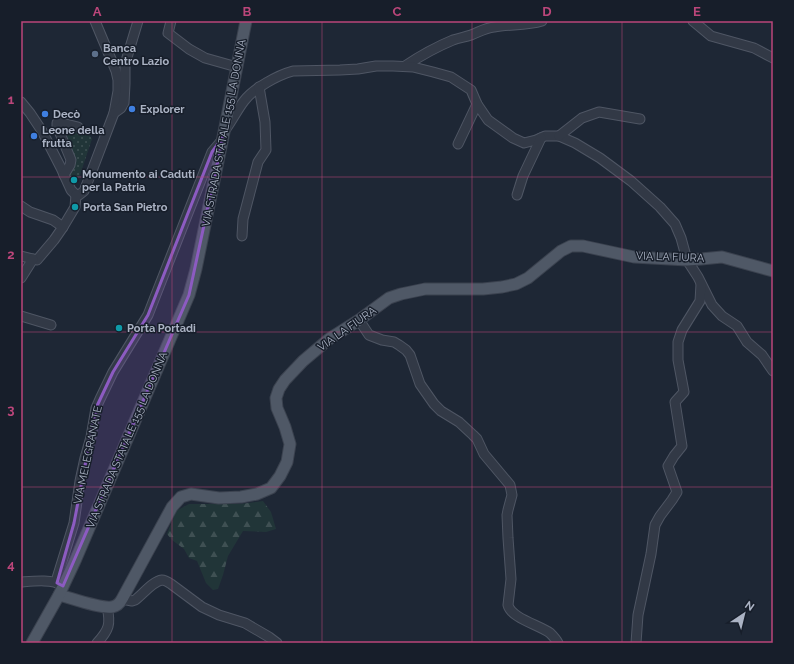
<svg xmlns="http://www.w3.org/2000/svg" width="794" height="664" font-family="Raleway,sans-serif">
  <style>
    .forest { fill: url(#forest-firs) }
    .park { fill: url(#park-dots) }
    .lines { fill: none; stroke-linecap: round; stroke-linejoin: round }
    .minor-casing { stroke: #4f5664; stroke-width: 11 }
    .major-casing { stroke: #3b424f; stroke-width: 13 }
    .minor { stroke: #323946; stroke-width: 9 }
    .major { stroke: #4f5866; stroke-width: 11 }
    .marked { fill: #8c5bc1; fill-opacity: 0.2; stroke: #8c5bc1; stroke-width: 3; stroke-linejoin: round }
    .grid { fill: none; stroke: #bb467a; stroke-width: 1; stroke-opacity: 0.55 }
    .service-dot { fill: #5c6f8a; stroke: #171e2a; stroke-width: 1.5 }
    .shop-dot { fill: #3f7fe0; stroke: #171e2a; stroke-width: 1.5 }
    .culture-dot { fill: #0f9aa8; stroke: #171e2a; stroke-width: 1.5 }
    .labels { text-anchor: middle; dominant-baseline: central; stroke-width: 3; stroke-linejoin: round; paint-order: stroke }
    .poi-label { font-size: 11px; font-weight: bold; fill: #abb3c4; stroke: #171e2a; text-anchor: start }
    .street-label { font-size: 11px; fill: #abb3c4; stroke: #171e2a }
    .neatline { fill: none; stroke: #bb467a; stroke-width: 1.5 }
    .grid-label { font-size: 13px; text-anchor: middle; font-weight: bold; fill: #bb467a }
  </style>
  <defs>
    <pattern id="forest-firs" width="22" height="20" patternUnits="userSpaceOnUse"><rect width="22" height="20" fill="#213538"/><path d="M5 1l3.5 6h-7zM16 11l3.5 6h-7z" fill="#3f5053"/></pattern>
    <pattern id="park-dots" width="8" height="8" patternUnits="userSpaceOnUse"><rect width="8" height="8" fill="#213538"/><path d="M2 2h.1M6 6h.1" fill="none" stroke="#3f5053" stroke-width="1.8" stroke-linecap="round"/></pattern>
  </defs>
  <rect width="100%" height="100%" fill="#1e2735"/>
  <path class="forest" d="M263 501 271 512 276 529 266 532 243 531 228 556 223 575 218 589 213 590 206 583 197 561 189 558 184 549 172 540 167 534 176 511 189 504H240Z"/>
  <path class="park" d="M82 123 92 139 77 184 73 185 67 177 69 159 54 125 79 133Z"/>
  <g class="lines">
    <defs>
      <g id="minor">
        <path d="M171 21 168 33 189 49 205 58 237 67"/>
        <path d="M693 21 711 36 754 48 773 58"/>
        <path d="M405 66C420 56 436 47 453 40 459 38 465 37 471 35 479 32 485 28 494 27 510 24 526 26 542 21"/>
        <path d="M21 102 30 113 42 131 61 168 71 190 76 195H79L84 191 90 176 114 113 118 91V80L116 71 95 21"/>
        <path d="M114 113 121 108 124 103 125 84V64L138 21"/>
        <path d="M225 130C232 121 237 110 244 101 254 88 278 75 293 71L340 70 358 69 376 66H393L413 67 433 72 451 77 471 90 477 104 488 120 513 138 524 143 536 140 545 136H559L575 143 600 158 631 181 660 207 675 224 681 238 687 260 698 277 712 305 722 316 737 326 747 342 762 355 773 371"/>
        <path d="M559 136 582 118 599 112 640 119"/>
        <path d="M458 144 477 104"/>
        <path d="M64 175 70 165 71 160 57 126V123L58 122 78 127"/>
        <path d="M517 195 523 176 541 138"/>
        <path d="M21 206 30 212 53 220 63 227"/>
        <path d="M242 236 243 219 258 162 266 150 265 122 259 87"/>
        <path d="M21 256 37 260 54 240 63 227 75 207 76 195"/>
        <path d="M21 278 33 259"/>
        <path d="M21 316 51 325"/>
        <path d="M359 320 369 335 382 340 394 342 399 345 406 350 410 355 420 384 434 404 441 411 459 422 473 435 477 439 484 454 510 485 512 495 508 510 507 515 508 538 511 579 508 605C511 618 539 625 550 633 553 636 556 639 558 643"/>
        <path d="M21 582C34 581 51 579 63 585"/>
        <path d="M57 583V578L74 523 80 481 85 458 91 437 96 408 100 399 113 372 148 315 155 297 212 152 223 139"/>
        <path d="M122 599 132 601 135 600C142 595 153 581 162 580 165 580 168 582 171 584L202 607 219 615 245 623 269 637 277 643"/>
        <path d="M97 643C109 630 111 624 107 607"/>
        <path d="M636 643 638 615 651 554 655 525 660 516 672 500 677 492 668 466 674 456 682 446 675 402 684 392 678 360V342L682 330 700 301 701 284"/>
      </g>
      <g id="major">
        <path d="M59 595C71 598 101 609 112 607 117 606 120 603 122 599L172 507 181 497 191 494 219 498 241 497 257 494 271 488 280 476 287 462 290 444 285 427 277 408 276 398 279 389 285 380 303 361 329 339 359 320 389 298 401 294 425 289H483L502 287 516 284 528 278 561 251 571 246H583L634 257 687 260 701 259 722 257 773 271"/>
        <path d="M32 643 59 595 75 561 189 295 196 269 223 137 246 21"/>
      </g>
    </defs>
    <use href="#minor" class="minor-casing"/>
    <use href="#major" class="major-casing"/>
    <use href="#minor" class="minor"/>
    <use href="#major" class="major"/>
  </g>
  <path class="marked" d="M223 137 189 295 63 586 57 583 74 523 96 408 113 372 148 315 212 152Z"/>
  <path class="grid" d="M172 21V643M322 21V643M472 21V643M622 21V643M21 177H773M21 332H773M21 487H773"/>
  <circle class="service-dot" cx="95" cy="54" r="4"/>
  <g class="shop-dot">
    <circle cx="132" cy="109" r="4"/>
    <circle cx="45" cy="114" r="4"/>
    <circle cx="34" cy="136" r="4"/>
  </g>
  <g class="culture-dot">
    <circle cx="74" cy="180" r="4"/>
    <circle cx="75" cy="207" r="4"/>
    <circle cx="119" cy="328" r="4"/>
  </g>
  <g class="labels">
    <g class="poi-label">
      <text x="103" y="48">Banca<tspan x="103" dy="13">Centro Lazio</tspan></text>
      <text x="140" y="109">Explorer</text>
      <text x="53" y="114">Decò</text>
      <text x="42" y="130">Leone della<tspan x="42" dy="13">frutta</tspan></text>
      <text x="82" y="174">Monumento ai Caduti<tspan x="82" dy="13">per la Patria</tspan></text>
      <text x="83" y="207">Porta San Pietro</text>
      <text x="127" y="328">Porta Portadi</text>
    </g>
    <g class="street-label">
      <text transform="translate(224 133) rotate(-79)">VIA STRADA STATALE 155 LA DONNA</text>
      <text transform="translate(670 257) rotate(2)">VIA LA FIURA</text>
      <text transform="translate(347 329) rotate(-35)">VIA LA FIURA</text>
      <text transform="translate(127 440) rotate(-67)">VIA STRADA STATALE 155 LA DONNA</text>
      <text transform="translate(88 455) rotate(-78)">VIA MELEGRANATE</text>
    </g>
  </g>
  <rect width="794" height="664" fill="none" stroke="#171e2a" stroke-width="44"/>
  <g transform="translate(744 614) rotate(35)" stroke="#171e2a" stroke-width="3" paint-order="stroke">
  <path d="M0-3L7 15L0 10L-7 15Z" fill="#abb3c4"/>
  <text y="-6" font-size="11" font-weight="bold" text-anchor="middle" fill="#abb3c4">N</text>
  </g>
  <rect x="22" y="22" width="750" height="620" class="neatline"/>
  <g class="grid-label">
    <text x="97" y="16">A</text>
    <text x="247" y="16">B</text>
    <text x="397" y="16">C</text>
    <text x="547" y="16">D</text>
    <text x="697" y="16">E</text>
    <text x="11" y="104">1</text>
    <text x="11" y="259">2</text>
    <text x="11" y="414">3</text>
    <text x="11" y="569">4</text>
  </g>
</svg>
